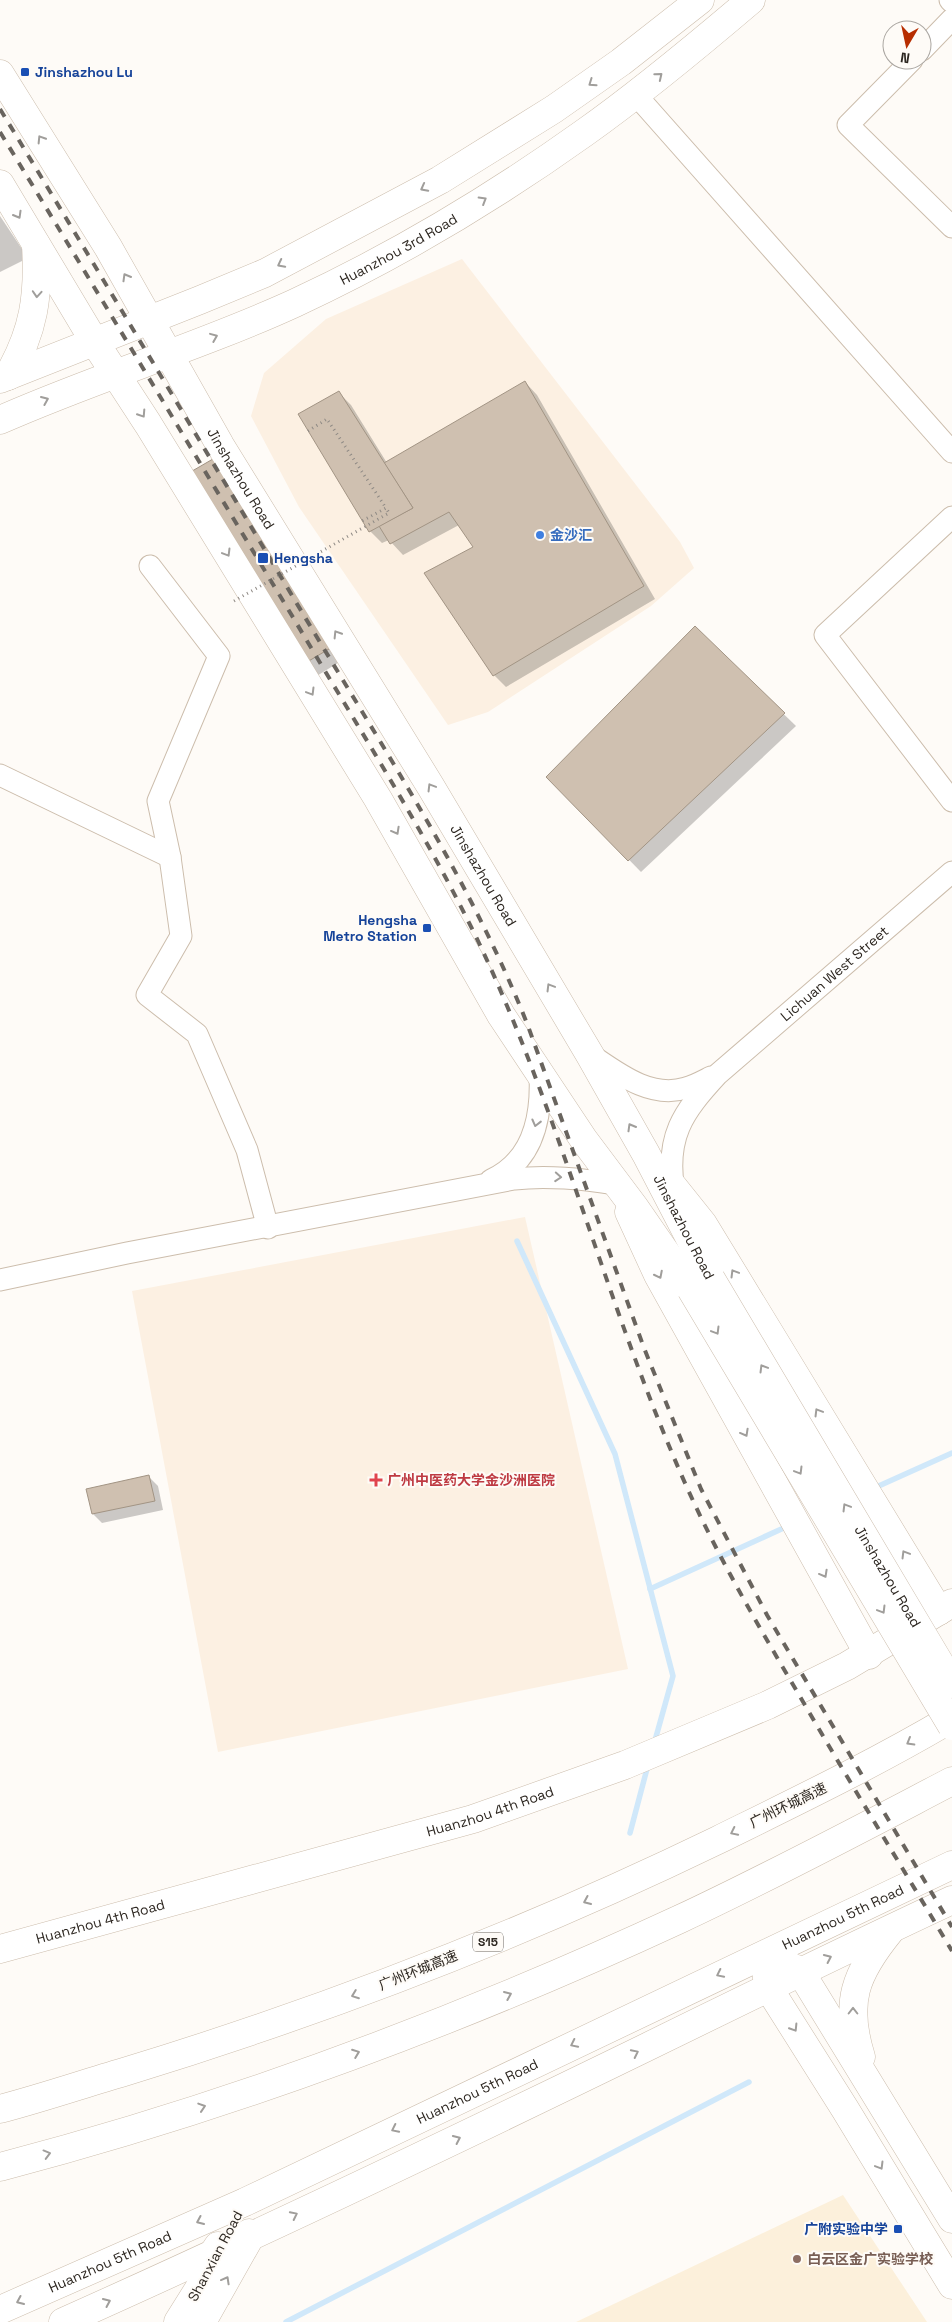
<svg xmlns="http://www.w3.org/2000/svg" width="952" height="2322" font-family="'Space Grotesk','Noto Sans SC',sans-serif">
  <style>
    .built { fill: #fcf0e2 }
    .education { fill: #fcf0db }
    .shadow { fill: #0003 }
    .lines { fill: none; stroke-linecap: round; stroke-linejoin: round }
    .stream { stroke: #d0e8fa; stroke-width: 5.5 }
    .building { fill: #cfc0b0; stroke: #a29484 }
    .street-casing { stroke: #ccbdac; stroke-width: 23 }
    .secondary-casing { stroke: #ccbdac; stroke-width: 29 }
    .primary-casing { stroke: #ccbdac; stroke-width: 29 }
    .highway-casing { stroke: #ccbdac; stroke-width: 29 }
    .path { stroke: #8e8984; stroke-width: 3; stroke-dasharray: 1 4; stroke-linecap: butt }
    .street { stroke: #fff; stroke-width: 21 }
    .secondary { stroke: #fff; stroke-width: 28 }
    .primary { stroke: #fff; stroke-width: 28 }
    .highway { stroke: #fff; stroke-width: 28 }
    .rail { stroke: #69645e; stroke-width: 4; stroke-dasharray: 9 9; stroke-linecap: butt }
    .primary-bridge-casing { stroke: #ccbdac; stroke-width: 29; stroke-linecap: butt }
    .path-bridge { stroke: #8e8984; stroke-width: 3; stroke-dasharray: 1 4; stroke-linecap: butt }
    .primary-bridge { stroke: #fff; stroke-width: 28 }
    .oneway { stroke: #a09e9b }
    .transit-dot { fill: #1a4fb4; stroke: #fefbf7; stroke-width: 2 }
    .shop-dot { fill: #3f7fe0; stroke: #fefbf7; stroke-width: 2 }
    .health-dot { fill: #e0444e; stroke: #fefbf7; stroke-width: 2 }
    .education-dot { fill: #8d6e63; stroke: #fefbf7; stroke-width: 2 }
    .labels { text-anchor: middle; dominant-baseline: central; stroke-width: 4; stroke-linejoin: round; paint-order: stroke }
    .shield { fill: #fefbf7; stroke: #6c6761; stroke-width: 1 }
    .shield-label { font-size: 12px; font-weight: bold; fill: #2d2721 }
    .transit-label { font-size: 14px; font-weight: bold; fill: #164399; stroke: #fefbf7; text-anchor: start }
    .street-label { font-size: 14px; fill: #2d2721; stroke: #fefbf7 }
    .shop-label { font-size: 14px; font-weight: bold; fill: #366cbe; stroke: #fefbf7; text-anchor: start }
    .health-label { font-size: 14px; font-weight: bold; fill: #be3a42; stroke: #fefbf7; text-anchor: start }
    .education-label { font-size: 14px; font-weight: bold; fill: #785e54; stroke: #fefbf7; text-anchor: start }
  </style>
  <rect width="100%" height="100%" fill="#fefbf7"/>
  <g class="built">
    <path d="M462 259 680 542 694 568 651 606 488 712 448 725 299 507 251 416 264 373 326 319Z"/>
    <path d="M525 1217 628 1669 218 1752 132 1291Z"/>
  </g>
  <path class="education" d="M843 2195 927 2322H576Z"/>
  <g class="shadow">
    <path d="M0 216 28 258 0 272Z"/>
    <path d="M525 382 537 395 655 599 506 687 494 675 475 548 459 525 403 555 389 540 382 543 370 531 338 392 351 405 387 463Z"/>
    <path d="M237 465 351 655 315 677Z"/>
    <path d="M695 628 796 726 641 872 548 777Z"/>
    <path d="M149 1477 158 1486 163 1510 102 1523 93 1514Z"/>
  </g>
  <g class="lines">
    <g class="stream">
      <path d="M517 1241 615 1454 673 1676 654 1744"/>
      <path d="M872 1489 952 1453"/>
      <path d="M650 1589 788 1526"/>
      <path d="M630 1833 648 1765"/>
      <path d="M286 2322 749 2082"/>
    </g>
  </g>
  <g class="building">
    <path d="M525 381 644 586 493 676 424 573 473 547 449 512 390 544 379 526 413 508 384 463Z"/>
    <path d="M339 391 413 508 369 532 298 414Z"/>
    <path d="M225 452 339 643 302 665 187 474Z"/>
    <path d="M695 626 785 713 628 861 546 777Z"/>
    <path d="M149 1475 155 1501 92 1514 86 1489Z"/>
  </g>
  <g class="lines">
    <defs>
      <g id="street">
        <path d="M950 0 952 2"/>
        <path d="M922 50 952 19"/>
        <path d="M912 60 848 125 952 227"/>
        <path d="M636 95 952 452"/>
        <path d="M952 517 825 635 952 801"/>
        <path d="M150 566 219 656 158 801 170 857 181 936 147 995 197 1034 247 1150 268 1228"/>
        <path d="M0 775 170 857"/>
        <path d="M591 1055C619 1074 651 1099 686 1088 694 1086 703 1081 711 1077"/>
        <path d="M491 1180C533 1161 542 1117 540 1075"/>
        <path id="s1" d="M674 1192C665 1137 682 1113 718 1074L952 872"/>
        <path d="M0 1280 127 1253 514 1179C548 1175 581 1179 616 1184"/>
      </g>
      <g id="secondary">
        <path d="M8 376C34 331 39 296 36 245"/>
        <path d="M0 379 200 300 265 273 440 180 554 109 621 62 700 0"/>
        <path id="s2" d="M0 420C97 377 199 347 295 303 396 256 493 198 584 133 642 92 697 46 751 0"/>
        <path d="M663 1174 703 1224 939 1611"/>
        <path d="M629 1212 658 1275 869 1655"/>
        <path id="s3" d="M0 1949 473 1819 625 1765 768 1705 847 1666 952 1603"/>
        <path d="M783 1963 800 1971 952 2219"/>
        <path d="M766 1969 768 1987 845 2109 952 2285"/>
        <path d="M861 2057C844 2002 855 1974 890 1931"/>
        <path id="s4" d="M0 2310 245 2202 952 1865"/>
        <path d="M63 2322C258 2235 452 2142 645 2048 747 1998 849 1948 952 1900"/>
        <path d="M178 2322 203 2282 212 2255 218 2246"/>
        <path d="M202 2322 250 2237 249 2233"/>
      </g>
      <g id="primary">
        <path id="s5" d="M0 74 108 247 220 445 431 787 590 1055 646 1154 711 1279"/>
        <path d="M0 184 94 341 148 424 378 799 501 1015 584 1140 635 1208 691 1289"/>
      </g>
      <g id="highway">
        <path d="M0 2109C42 2098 83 2084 124 2072 327 2010 526 1933 718 1840 797 1801 876 1763 952 1718"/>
        <path d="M0 2167C233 2106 462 2020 680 1919 772 1876 862 1828 952 1781"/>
      </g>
    </defs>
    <use href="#street" class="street-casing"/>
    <use href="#secondary" class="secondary-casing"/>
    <use href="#primary" class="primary-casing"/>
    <use href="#highway" class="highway-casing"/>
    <path class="path" d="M308 431 327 419 386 508 362 521"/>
    <use href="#street" class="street"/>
    <use href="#secondary" class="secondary"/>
    <use href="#primary" class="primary"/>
    <use href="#highway" class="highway"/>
    <g class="rail">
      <path d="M0 109C105 282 209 456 312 629 390 759 473 886 528 1026L644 1348 701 1489 767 1615 952 1927"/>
      <path d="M0 132C99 294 196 457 294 619 357 726 425 831 479 943 560 1114 605 1300 681 1474 714 1550 756 1622 798 1693 848 1780 901 1865 952 1951"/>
    </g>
    <defs>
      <g id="primary-bridge">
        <path id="s6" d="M711 1279 952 1684"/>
        <path d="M691 1289 952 1726"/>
      </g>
    </defs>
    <use href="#primary-bridge" class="primary-bridge-casing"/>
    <path class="path-bridge" d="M234 601 389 513 386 508"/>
    <use href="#primary-bridge" class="primary-bridge"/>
  </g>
  <defs><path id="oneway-chevron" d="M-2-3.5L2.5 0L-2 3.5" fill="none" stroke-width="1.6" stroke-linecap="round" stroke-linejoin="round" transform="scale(1.25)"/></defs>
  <g class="oneway">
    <use href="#oneway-chevron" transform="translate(659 76) rotate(-39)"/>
    <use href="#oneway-chevron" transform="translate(592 83) rotate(145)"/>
    <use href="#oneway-chevron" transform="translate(41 139) rotate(-122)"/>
    <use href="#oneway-chevron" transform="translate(424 188) rotate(152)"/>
    <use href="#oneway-chevron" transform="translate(483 200) rotate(-31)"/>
    <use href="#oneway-chevron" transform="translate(18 215) rotate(60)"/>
    <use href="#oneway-chevron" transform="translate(281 264) rotate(153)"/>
    <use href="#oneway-chevron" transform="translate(126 277) rotate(-120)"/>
    <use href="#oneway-chevron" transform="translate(37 294) rotate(94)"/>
    <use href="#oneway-chevron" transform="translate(214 337) rotate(-22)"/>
    <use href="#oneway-chevron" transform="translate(45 400) rotate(-23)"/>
    <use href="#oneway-chevron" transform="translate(142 414) rotate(57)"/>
    <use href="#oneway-chevron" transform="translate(227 553) rotate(59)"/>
    <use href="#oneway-chevron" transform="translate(337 634) rotate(-122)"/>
    <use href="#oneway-chevron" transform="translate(311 692) rotate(59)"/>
    <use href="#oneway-chevron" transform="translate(431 787) rotate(-121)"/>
    <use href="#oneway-chevron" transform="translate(396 831) rotate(61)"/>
    <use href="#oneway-chevron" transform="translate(550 987) rotate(-121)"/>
    <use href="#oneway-chevron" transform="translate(536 1123) rotate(104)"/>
    <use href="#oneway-chevron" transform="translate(631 1127) rotate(-120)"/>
    <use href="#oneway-chevron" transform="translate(558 1177) rotate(4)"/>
    <use href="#oneway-chevron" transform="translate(734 1273) rotate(-121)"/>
    <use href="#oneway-chevron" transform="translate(659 1275) rotate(63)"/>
    <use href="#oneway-chevron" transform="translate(716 1331) rotate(59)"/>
    <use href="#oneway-chevron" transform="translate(763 1368) rotate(-121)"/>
    <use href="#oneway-chevron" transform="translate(818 1412) rotate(-121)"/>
    <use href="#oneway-chevron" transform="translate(745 1433) rotate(61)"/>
    <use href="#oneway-chevron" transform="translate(799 1471) rotate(59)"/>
    <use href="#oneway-chevron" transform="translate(846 1507) rotate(-121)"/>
    <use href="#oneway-chevron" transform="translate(905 1554) rotate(-121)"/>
    <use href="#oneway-chevron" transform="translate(824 1574) rotate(61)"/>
    <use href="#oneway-chevron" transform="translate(882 1610) rotate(59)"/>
    <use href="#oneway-chevron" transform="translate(910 1742) rotate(150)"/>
    <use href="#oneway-chevron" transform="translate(734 1832) rotate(154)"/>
    <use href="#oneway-chevron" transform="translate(587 1901) rotate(156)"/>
    <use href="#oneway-chevron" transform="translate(828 1958) rotate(-25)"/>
    <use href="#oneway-chevron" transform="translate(720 1974) rotate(154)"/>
    <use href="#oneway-chevron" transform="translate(355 1995) rotate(159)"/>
    <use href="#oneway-chevron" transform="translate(508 1995) rotate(-23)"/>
    <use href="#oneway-chevron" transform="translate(853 2011) rotate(-90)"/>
    <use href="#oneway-chevron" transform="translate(794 2028) rotate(58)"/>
    <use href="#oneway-chevron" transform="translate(574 2044) rotate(154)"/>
    <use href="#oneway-chevron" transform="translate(356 2053) rotate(-21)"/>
    <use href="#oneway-chevron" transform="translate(635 2053) rotate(-26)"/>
    <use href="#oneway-chevron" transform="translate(202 2107) rotate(-18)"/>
    <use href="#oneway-chevron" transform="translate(395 2129) rotate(154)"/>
    <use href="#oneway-chevron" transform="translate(457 2139) rotate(-25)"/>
    <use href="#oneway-chevron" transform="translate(47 2154) rotate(-15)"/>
    <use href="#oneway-chevron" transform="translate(880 2166) rotate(59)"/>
    <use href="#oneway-chevron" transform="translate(294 2215) rotate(-26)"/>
    <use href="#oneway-chevron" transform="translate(200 2221) rotate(156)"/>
    <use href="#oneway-chevron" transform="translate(226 2280) rotate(-61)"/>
    <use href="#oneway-chevron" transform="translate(20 2301) rotate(156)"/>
    <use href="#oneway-chevron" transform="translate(107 2302) rotate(-24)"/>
  </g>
  <g class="transit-dot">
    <rect x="20" y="67" width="10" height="10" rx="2.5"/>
    <rect x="257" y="552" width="12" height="12" rx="2.5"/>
    <rect x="422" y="923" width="10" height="10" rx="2.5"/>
    <rect x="893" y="2224" width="10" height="10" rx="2.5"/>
  </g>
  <circle class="shop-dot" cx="540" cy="535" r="5"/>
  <path class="health-dot" d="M373.5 1472.5h5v5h5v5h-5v5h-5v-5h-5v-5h5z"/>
  <circle class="education-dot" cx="797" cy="2259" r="5"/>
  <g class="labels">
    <rect class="shield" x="473" y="1932.5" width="30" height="19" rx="4"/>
    <g class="shield-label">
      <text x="488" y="1942">S15</text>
    </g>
    <g class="transit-label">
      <text x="35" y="72">Jinshazhou Lu</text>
      <text x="274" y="558">Hengsha</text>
      <text x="417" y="920" text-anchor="end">Hengsha<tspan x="417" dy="16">Metro Station</tspan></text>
      <text x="888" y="2229" text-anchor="end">广附实验中学</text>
    </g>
    <g class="street-label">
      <text stroke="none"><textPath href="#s2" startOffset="434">Huanzhou 3rd Road</textPath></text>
      <text stroke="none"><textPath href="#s5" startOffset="471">Jinshazhou Road</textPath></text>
      <text stroke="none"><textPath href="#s5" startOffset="936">Jinshazhou Road</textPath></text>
      <text stroke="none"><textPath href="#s1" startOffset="286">Lichuan West Street</textPath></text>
      <text stroke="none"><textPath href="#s5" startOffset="1341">Jinshazhou Road</textPath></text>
      <text stroke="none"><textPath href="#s6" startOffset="346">Jinshazhou Road</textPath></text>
      <text transform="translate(788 1805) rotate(-26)">广州环城高速</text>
      <text stroke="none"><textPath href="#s3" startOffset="509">Huanzhou 4th Road</textPath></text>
      <text stroke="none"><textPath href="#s4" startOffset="930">Huanzhou 5th Road</textPath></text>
      <text stroke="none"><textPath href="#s3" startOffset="104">Huanzhou 4th Road</textPath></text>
      <text transform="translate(418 1970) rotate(-22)">广州环城高速</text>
      <text stroke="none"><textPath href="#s4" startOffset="525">Huanzhou 5th Road</textPath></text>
      <text transform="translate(215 2256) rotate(-62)">Shanxian Road</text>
      <text stroke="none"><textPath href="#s4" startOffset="120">Huanzhou 5th Road</textPath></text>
    </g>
    <g class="shop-label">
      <text x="550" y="535">金沙汇</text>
    </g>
    <g class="health-label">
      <text x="387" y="1480">广州中医药大学金沙洲医院</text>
    </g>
    <g class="education-label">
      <text x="807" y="2259">白云区金广实验学校</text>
    </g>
  </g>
  <g transform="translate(907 45) rotate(189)"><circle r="24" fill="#fefbf7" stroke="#aaa6a1"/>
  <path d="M0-4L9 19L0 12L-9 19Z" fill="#b72e01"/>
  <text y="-8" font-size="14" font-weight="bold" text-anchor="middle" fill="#2d2721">N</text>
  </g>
</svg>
